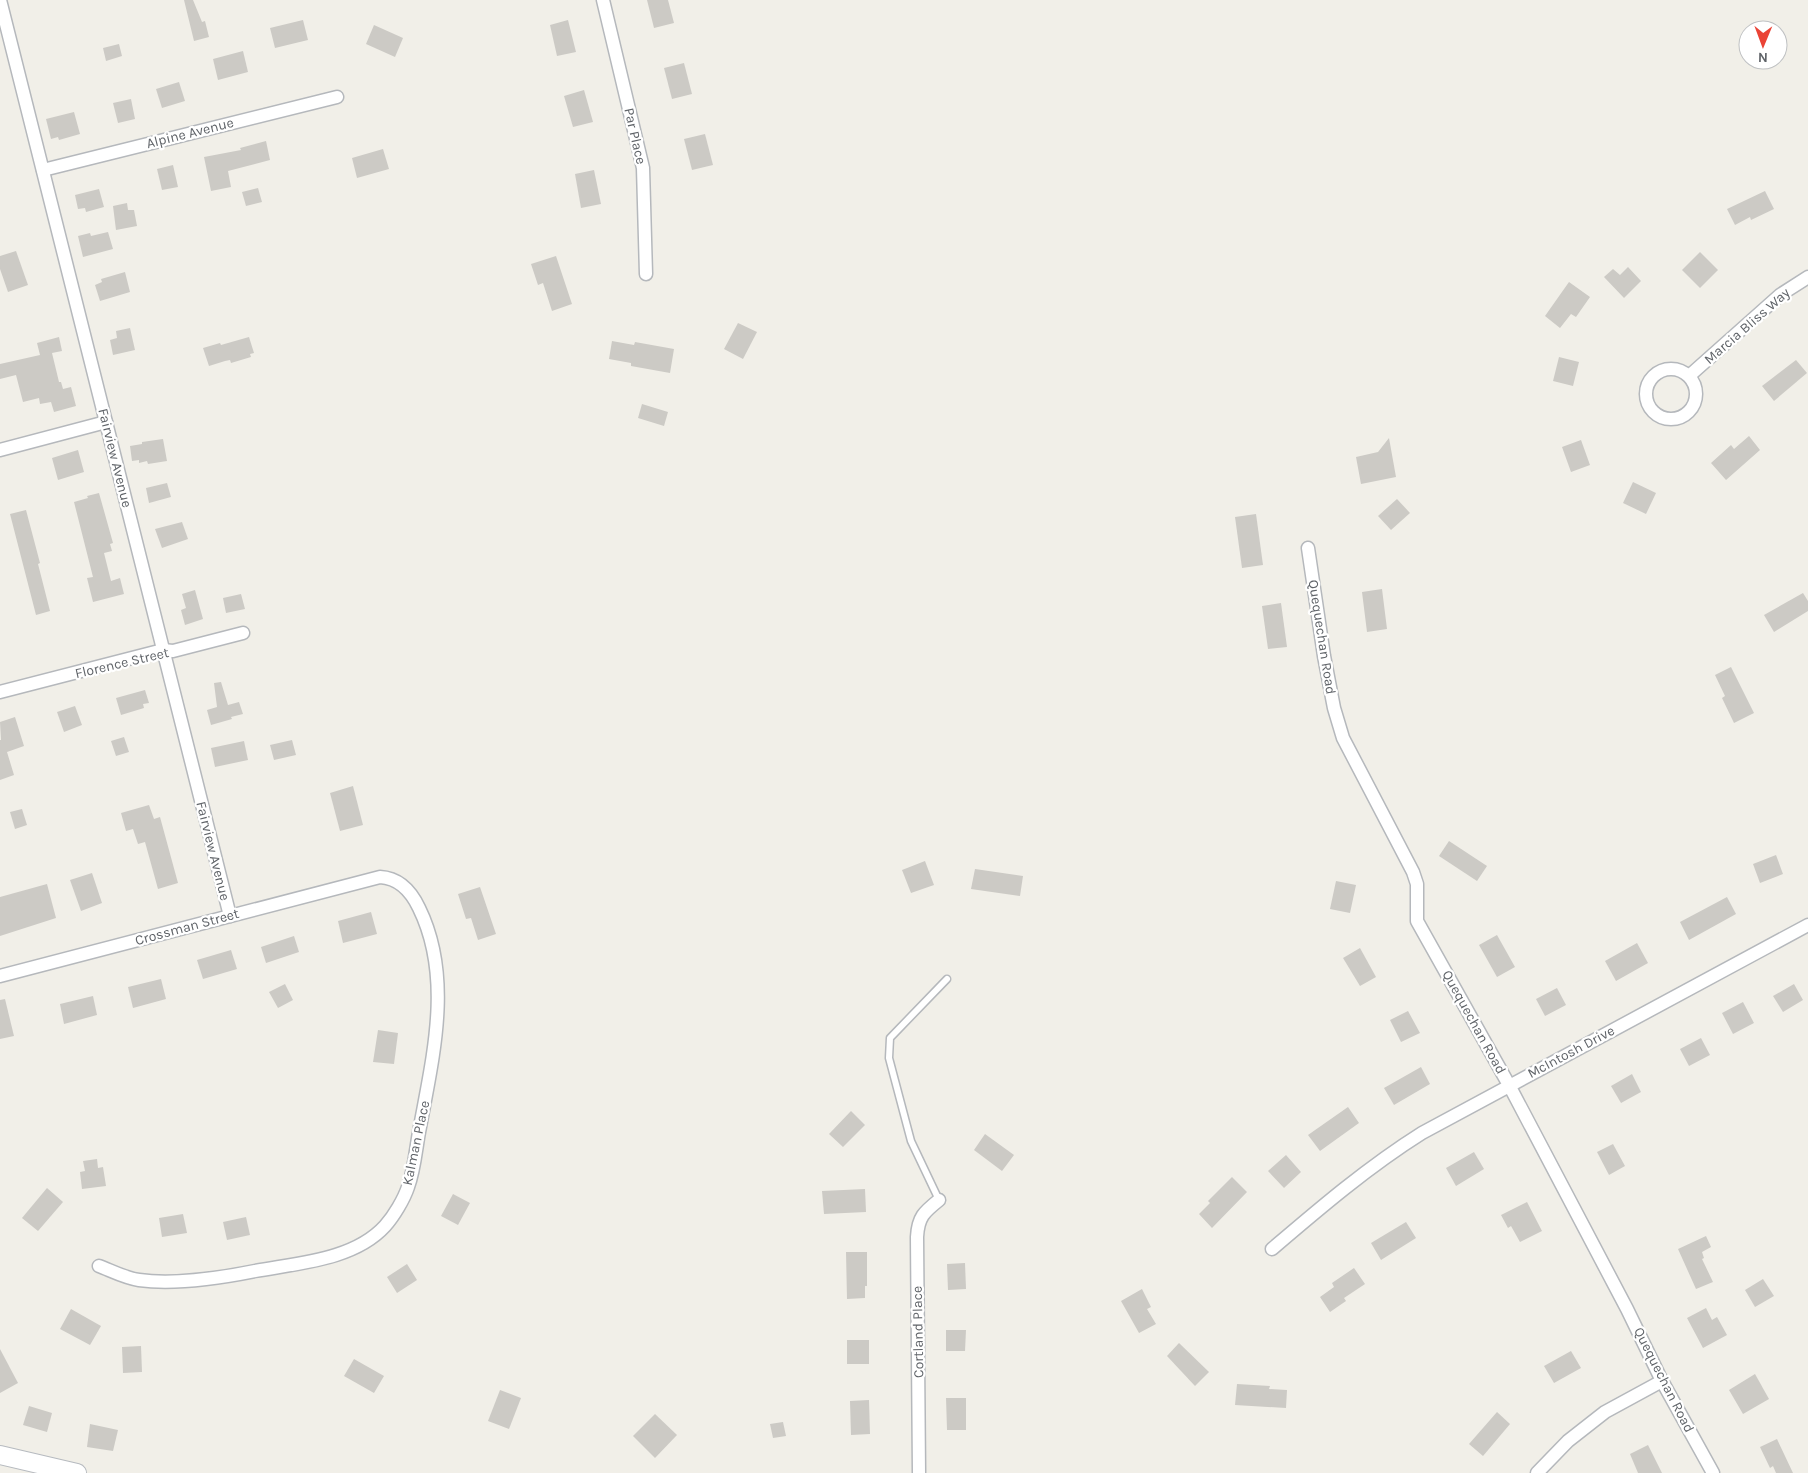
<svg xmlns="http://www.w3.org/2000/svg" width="1808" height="1473" font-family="Karla,sans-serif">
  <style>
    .building { fill: #cccac5 }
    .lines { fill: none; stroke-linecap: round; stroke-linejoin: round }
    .lane-casing { stroke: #b5b8bc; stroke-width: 9 }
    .street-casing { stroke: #b5b8bc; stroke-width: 15 }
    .secondary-casing { stroke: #b6babf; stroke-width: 20 }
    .lane { stroke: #fff; stroke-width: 6 }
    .street { stroke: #fff; stroke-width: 12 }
    .secondary { stroke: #fff; stroke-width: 18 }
    .labels { text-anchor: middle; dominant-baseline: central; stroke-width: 4.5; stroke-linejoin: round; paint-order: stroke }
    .street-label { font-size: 14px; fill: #5f6368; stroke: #fff }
  </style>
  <rect width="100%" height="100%" fill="#f1efe8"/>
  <g class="building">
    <path d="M184 0H193L202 22 205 21 209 37 194 41Z"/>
    <path d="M647 0H668L674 23 654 28Z"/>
    <path d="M303 20 308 40 275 48 270 28Z"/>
    <path d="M568 20 576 52 557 56 550 25Z"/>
    <path d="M374 25 403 38 395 57 366 44Z"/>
    <path d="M119 44 122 56 106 61 103 48Z"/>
    <path d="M243 51 248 72 218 80 213 59Z"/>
    <path d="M684 63 692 94 672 99 664 68Z"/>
    <path d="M179 82 185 101 162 108 156 89Z"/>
    <path d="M584 90 593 122 573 127 564 96Z"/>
    <path d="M131 99 135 119 118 123 113 103Z"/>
    <path d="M74 112 80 134 59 140 58 137 51 139 46 119Z"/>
    <path d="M705 134 713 165 692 170 684 139Z"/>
    <path d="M266 141 270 160 228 171 231 187 211 191 204 157 241 150 240 148Z"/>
    <path d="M383 149 389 169 357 178 352 158Z"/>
    <path d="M173 165 178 187 162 190 157 169Z"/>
    <path d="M594 170 601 204 581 208 575 174Z"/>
    <path d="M258 188 262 202 246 206 242 192Z"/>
    <path d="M99 189 104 207 86 212 85 208 78 209 75 195Z"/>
    <path d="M1765 191 1774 209 1751 220 1750 217 1735 225 1727 209Z"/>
    <path d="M127 203 128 210H134L137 226 116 230 113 206Z"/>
    <path d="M108 232 113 249 83 257 78 236 90 233 91 236Z"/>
    <path d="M16 251 28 285 8 292 0 269V256Z"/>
    <path d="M1700 252 1718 270 1700 288 1682 270Z"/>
    <path d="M556 256 572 304 552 311 543 283 538 285 531 264Z"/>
    <path d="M1628 267 1641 281 1624 298 1604 277 1613 269 1620 275Z"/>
    <path d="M125 272 130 292 100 301 95 285 102 282 101 279Z"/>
    <path d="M1569 282 1590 297 1576 317 1571 314 1560 328 1545 316Z"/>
    <path d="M738 323 757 332 743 359 724 349Z"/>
    <path d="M130 328 135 350 113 355 110 340 117 338 116 331Z"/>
    <path d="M59 337 62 351 52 353 59 382H61L63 389 71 387 76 406 54 412 51 402 40 404 39 398 23 402 16 375 0 379V364L40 355 37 343Z"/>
    <path d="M249 337 254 353 250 354 251 357 231 363 230 360 225 361 209 366 203 348 220 343 221 345Z"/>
    <path d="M612 341 634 345 635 342 674 349 670 373 631 366V363L609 359Z"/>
    <path d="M1559 357 1579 362 1573 386 1553 381Z"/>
    <path d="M1796 360 1807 373 1774 401 1762 386Z"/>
    <path d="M642 404 668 412 664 426 638 418Z"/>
    <path d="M1749 436 1760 450 1726 480 1711 463 1731 445 1734 449Z"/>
    <path d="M1389 438 1396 477 1361 484 1356 457 1378 452Z"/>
    <path d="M163 439 167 461 148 464 147 461 139 463V460L132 461 130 446 142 444V442Z"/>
    <path d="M1581 440 1590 465 1571 472 1562 447Z"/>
    <path d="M78 450 84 472 58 480 52 458Z"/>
    <path d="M1633 482 1656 493 1646 514 1623 503Z"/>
    <path d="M167 483 171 497 149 503 146 488Z"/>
    <path d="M99 493 113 543 110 544 112 551 104 553 111 581 120 578 124 594 93 602 87 578 93 577 74 502 88 498 87 496Z"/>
    <path d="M1397 499 1410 513 1391 530 1378 516Z"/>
    <path d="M26 510 40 563 38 564 50 611 36 615 10 514Z"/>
    <path d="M1256 514 1263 565 1242 568 1235 517Z"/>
    <path d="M182 522 188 539 162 548 155 529Z"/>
    <path d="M1382 589 1387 629 1367 632 1362 592Z"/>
    <path d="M195 590 203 619 185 625 181 610 186 608 182 594Z"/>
    <path d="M1803 593 1808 601V611L1774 632 1764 615Z"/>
    <path d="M241 594 245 609 226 613 223 598Z"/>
    <path d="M1281 603 1287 647 1268 649 1262 606Z"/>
    <path d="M1731 667 1754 713 1734 723 1722 698 1725 696 1715 675Z"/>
    <path d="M221 682 228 705 239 702 243 714 231 717 232 719 211 725 207 710 217 707 214 683Z"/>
    <path d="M145 690 149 703 143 704 144 708 121 715 116 698Z"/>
    <path d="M75 706 82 725 64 732 57 712Z"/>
    <path d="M15 717 24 746 7 752 14 775 0 780V740H1L0 722Z"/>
    <path d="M124 737 129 752 116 756 111 741Z"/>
    <path d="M292 740 296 755 274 760 270 745Z"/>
    <path d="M244 741 248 760 215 767 211 748Z"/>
    <path d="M353 786 363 825 340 831 330 793Z"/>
    <path d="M149 805 154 819 160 817 178 883 158 889 145 842 138 844 133 829 126 831 121 813Z"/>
    <path d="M22 809 27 825 15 829 10 812Z"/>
    <path d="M1449 841 1487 866 1477 881 1439 856Z"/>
    <path d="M1776 855 1783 874 1760 883 1753 864Z"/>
    <path d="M925 861 934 885 911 893 902 870Z"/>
    <path d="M975 869 1023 876 1020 896 971 889Z"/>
    <path d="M92 873 102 903 81 911 70 880Z"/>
    <path d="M1336 881 1356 885 1350 913 1330 909Z"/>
    <path d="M47 884 56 918 0 936V897Z"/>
    <path d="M480 887 496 934 478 940 471 918 466 919 458 894Z"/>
    <path d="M1727 897 1736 914 1689 940 1680 922Z"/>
    <path d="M371 912 377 934 343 943 338 921Z"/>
    <path d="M1497 935 1515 967 1497 977 1479 945Z"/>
    <path d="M294 936 299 952 266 963 261 947Z"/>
    <path d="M1637 943 1648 963 1616 981 1605 961Z"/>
    <path d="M1360 948 1376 977 1360 986 1343 958Z"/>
    <path d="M231 950 237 969 203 979 197 960Z"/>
    <path d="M161 979 166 999 133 1008 128 987Z"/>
    <path d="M285 984 293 1000 278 1008 269 992Z"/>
    <path d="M1794 984 1803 1000 1783 1012 1773 996Z"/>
    <path d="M1557 988 1566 1005 1545 1016 1536 999Z"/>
    <path d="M93 996 97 1015 64 1024 60 1004Z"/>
    <path d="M5 999 14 1036 0 1039V1000Z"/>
    <path d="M1743 1002 1754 1023 1733 1034 1722 1013Z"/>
    <path d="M1408 1011 1420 1033 1401 1042 1390 1020Z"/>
    <path d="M378 1030 398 1033 394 1064 373 1062Z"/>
    <path d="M1701 1038 1710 1055 1689 1066 1680 1049Z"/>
    <path d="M1421 1067 1430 1084 1394 1105 1384 1088Z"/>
    <path d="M1632 1074 1641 1092 1621 1103 1611 1086Z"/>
    <path d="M1348 1107 1359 1123 1320 1151 1308 1135Z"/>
    <path d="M851 1111 865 1125 843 1147 829 1134Z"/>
    <path d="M985 1134 1014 1155 1002 1171 974 1150Z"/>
    <path d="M1613 1144 1625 1166 1609 1175 1597 1152Z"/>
    <path d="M1474 1152 1484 1169 1456 1186 1446 1168Z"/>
    <path d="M1286 1155 1301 1172 1284 1188 1268 1171Z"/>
    <path d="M97 1159 98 1168 103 1167 106 1186 82 1189 80 1172 85 1171 83 1161Z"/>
    <path d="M1232 1177 1247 1192 1212 1228 1199 1214 1210 1203 1208 1201Z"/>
    <path d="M47 1188 63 1202 38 1231 22 1218Z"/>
    <path d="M865 1189 866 1212 824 1214 822 1191Z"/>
    <path d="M453 1194 470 1203 458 1225 441 1216Z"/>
    <path d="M1527 1202 1542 1231 1520 1242 1511 1226 1508 1228 1501 1215Z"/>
    <path d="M183 1214 187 1233 162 1237 159 1218Z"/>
    <path d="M246 1217 250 1235 227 1240 223 1222Z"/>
    <path d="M1406 1222 1416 1238 1381 1260 1371 1243Z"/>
    <path d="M1706 1236 1711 1247 1702 1252 1704 1258 1702 1259 1713 1282 1696 1289 1678 1249Z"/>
    <path d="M846 1252H867V1286H865V1298L847 1299Z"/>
    <path d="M965 1263 966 1289 948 1290 947 1264Z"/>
    <path d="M407 1264 417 1280 397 1293 387 1277Z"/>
    <path d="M1354 1268 1365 1284 1344 1298 1346 1301 1330 1312 1320 1297 1334 1287 1332 1283Z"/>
    <path d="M1763 1279 1774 1296 1755 1307 1745 1290Z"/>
    <path d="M1142 1289 1151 1307 1147 1309 1156 1324 1139 1333 1121 1301Z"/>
    <path d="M1706 1308 1712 1320 1717 1317 1727 1335 1703 1348 1687 1318Z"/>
    <path d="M71 1309 101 1326 90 1345 60 1329Z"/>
    <path d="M946 1330H966L965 1351H946Z"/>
    <rect x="847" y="1340" width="22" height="24"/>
    <path d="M1179 1343 1209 1372 1195 1386 1167 1356Z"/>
    <path d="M141 1346 142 1372 123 1373 122 1347Z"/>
    <path d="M0 1349 18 1383 0 1393Z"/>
    <path d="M1571 1351 1581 1368 1554 1383 1544 1366Z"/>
    <path d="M354 1359 384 1376 374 1393 344 1376Z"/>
    <path d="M1755 1374 1769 1399 1743 1414 1729 1390Z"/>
    <path d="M1237 1384 1270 1386 1269 1389 1287 1390 1286 1408 1235 1405Z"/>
    <path d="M500 1390 521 1398 509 1429 488 1421Z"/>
    <path d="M946 1398H966V1430H947Z"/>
    <path d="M869 1400 870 1434 851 1435 850 1401Z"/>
    <path d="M29 1406 52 1413 47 1432 23 1425Z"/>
    <path d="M1497 1412 1510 1424 1483 1456 1469 1444Z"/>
    <path d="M655 1414 677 1435 655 1458 633 1436Z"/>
    <path d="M783 1422 786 1436 773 1438 770 1424Z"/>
    <path d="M90 1424 118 1430 113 1451 87 1447Z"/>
    <path d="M1777 1439 1793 1473H1776L1773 1466 1770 1468 1760 1447Z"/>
    <path d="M1648 1445 1662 1473H1638L1630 1454Z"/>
  </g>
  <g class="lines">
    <defs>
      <path id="lane" d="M939 1200 911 1141 889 1058 890 1038 947 979"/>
      <g id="street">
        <path d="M0 0 230 916"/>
        <path d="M603 0 643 168 646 274"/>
        <path d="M43 170 337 97"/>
        <circle cx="1671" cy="394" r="25"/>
        <path d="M1689 376 1780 295 1808 277"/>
        <path d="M0 450 106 422"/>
        <path d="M1308 548 1324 656 1334 708 1343 738 1413 872 1417 884V921L1509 1085 1627 1309 1662 1381 1713 1473"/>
        <path d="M0 692 163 650 173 651 243 633"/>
        <path d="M0 976 380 877C399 878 411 891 419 908 453 977 433 1056 420 1127 416 1146 415 1168 408 1187 404 1199 394 1216 385 1226 354 1260 298 1263 255 1271 220 1278 175 1285 139 1280 125 1278 112 1271 99 1266"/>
        <path d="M1272 1249C1320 1208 1368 1167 1422 1133L1808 925"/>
        <path d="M919 1473 917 1237C918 1217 924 1212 939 1200"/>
        <path d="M1537 1473 1568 1441 1605 1412 1662 1381"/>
      </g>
      <path id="secondary" d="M0 1455 77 1473"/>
    </defs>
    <use href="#lane" class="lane-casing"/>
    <use href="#street" class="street-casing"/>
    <use href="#secondary" class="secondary-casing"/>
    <use href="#lane" class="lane"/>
    <use href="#street" class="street"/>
    <use href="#secondary" class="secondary"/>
  </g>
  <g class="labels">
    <g class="street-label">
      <text transform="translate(190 133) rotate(-14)">Alpine Avenue</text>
      <text transform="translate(635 136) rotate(77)">Par Place</text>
      <text transform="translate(1747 326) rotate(-41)">Marcia Bliss Way</text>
      <text transform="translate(115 458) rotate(76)">Fairview Avenue</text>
      <text transform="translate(1322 637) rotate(81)">Quequechan Road</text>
      <text transform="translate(122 663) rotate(-13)">Florence Street</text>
      <text transform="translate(213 851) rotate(76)">Fairview Avenue</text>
      <text transform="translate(187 927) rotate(-15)">Crossman Street</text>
      <text transform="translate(1474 1022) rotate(61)">Quequechan Road</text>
      <text transform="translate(1571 1052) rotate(-28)">McIntosh Drive</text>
      <text transform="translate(416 1143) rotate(-78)">Kalman Place</text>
      <text transform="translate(918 1332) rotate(-91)">Cortland Place</text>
      <text transform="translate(1664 1380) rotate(63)">Quequechan Road</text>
    </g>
  </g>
  <g transform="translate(1763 45) rotate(181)"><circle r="24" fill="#ffffff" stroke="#bfc1c3"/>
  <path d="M0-4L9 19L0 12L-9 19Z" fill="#ea4335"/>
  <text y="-8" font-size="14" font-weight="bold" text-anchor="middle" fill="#5f6368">N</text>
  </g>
</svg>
